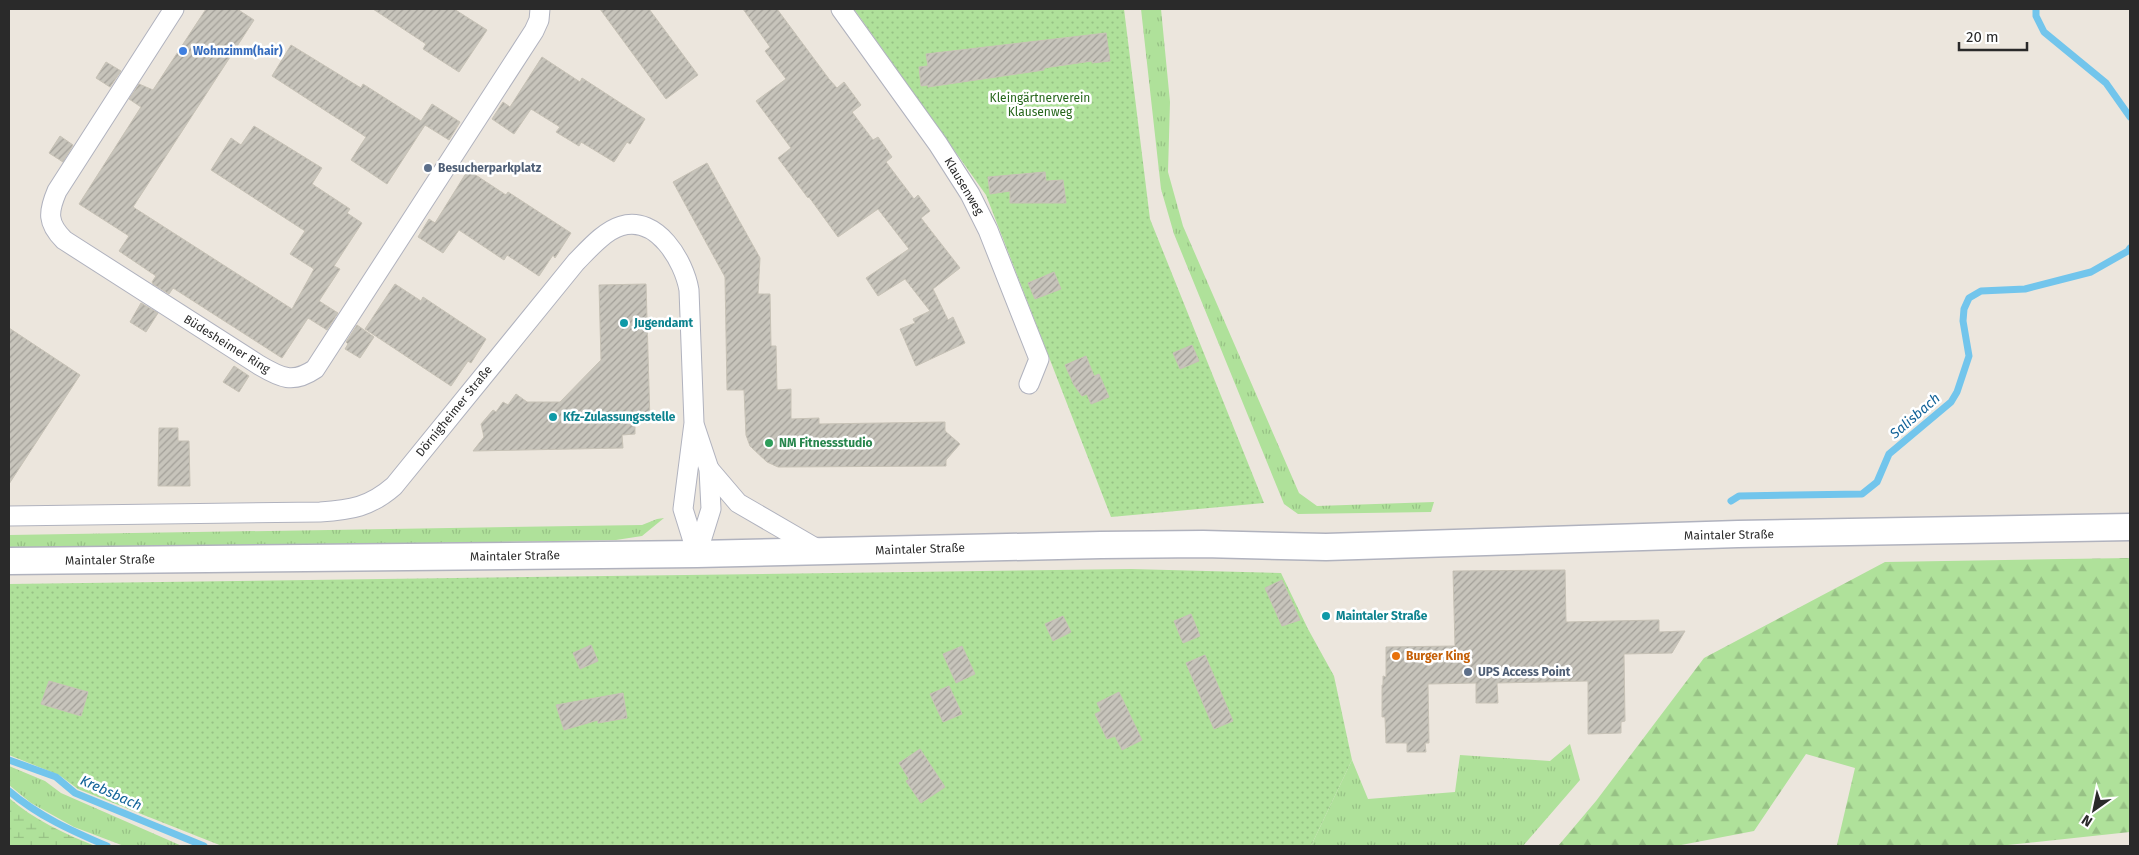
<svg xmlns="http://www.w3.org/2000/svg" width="2139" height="855" font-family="'Fira Sans',sans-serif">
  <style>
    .grass { fill: url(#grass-tufts) }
    .forest { fill: url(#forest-firs) }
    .wetland { fill: url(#wetland-marsh) }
    .park { fill: url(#park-dots) }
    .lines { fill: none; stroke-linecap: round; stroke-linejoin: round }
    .stream { stroke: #72c5ec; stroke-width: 7 }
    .building { fill: url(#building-hatch); stroke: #c7c2b6 }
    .street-casing { stroke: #b0b2be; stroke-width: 21 }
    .secondary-casing { stroke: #b0b2be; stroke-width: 29 }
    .street { stroke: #fff; stroke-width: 19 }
    .secondary { stroke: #fff; stroke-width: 26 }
    .shop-dot { fill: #3f7fe0; stroke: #fff; stroke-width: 2 }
    .service-dot { fill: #5c6f8a; stroke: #fff; stroke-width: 2 }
    .culture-dot { fill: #0f9aa8; stroke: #fff; stroke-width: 2 }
    .leisure-dot { fill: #2e9e5b; stroke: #fff; stroke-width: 2 }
    .food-dot { fill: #e8710a; stroke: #fff; stroke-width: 2 }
    .labels { text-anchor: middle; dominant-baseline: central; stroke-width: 5; stroke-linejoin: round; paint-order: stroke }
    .shop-label { font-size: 12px; font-weight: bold; fill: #366cbe; stroke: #fff; text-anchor: start }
    .park-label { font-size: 12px; fill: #27661c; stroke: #fff }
    .service-label { font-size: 12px; font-weight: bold; fill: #4e5e75; stroke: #fff; text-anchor: start }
    .street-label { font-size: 12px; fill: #2a2a2a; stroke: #fff }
    .culture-label { font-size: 12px; font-weight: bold; fill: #0d838f; stroke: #fff; text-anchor: start }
    .leisure-label { font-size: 12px; font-weight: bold; fill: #27864d; stroke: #fff; text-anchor: start }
    .food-label { font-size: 12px; font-weight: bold; fill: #c56008; stroke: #fff; text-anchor: start }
    .water-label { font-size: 14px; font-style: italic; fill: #116298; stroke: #fff }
  </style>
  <defs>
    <pattern id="grass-tufts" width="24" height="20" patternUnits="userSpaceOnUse" patternTransform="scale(1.25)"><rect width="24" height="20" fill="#afe19a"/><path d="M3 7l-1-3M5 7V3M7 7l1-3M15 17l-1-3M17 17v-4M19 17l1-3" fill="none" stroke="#97c185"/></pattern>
    <pattern id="forest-firs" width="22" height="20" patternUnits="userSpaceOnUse" patternTransform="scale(1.25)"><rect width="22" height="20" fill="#afe19a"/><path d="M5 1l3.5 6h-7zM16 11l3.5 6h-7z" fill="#97c185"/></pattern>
    <pattern id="wetland-marsh" width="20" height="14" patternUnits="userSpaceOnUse" patternTransform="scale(1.25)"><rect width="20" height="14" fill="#afe19a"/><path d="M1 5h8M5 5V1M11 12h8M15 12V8" fill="none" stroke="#97c185"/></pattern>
    <pattern id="park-dots" width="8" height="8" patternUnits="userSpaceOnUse" patternTransform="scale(1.25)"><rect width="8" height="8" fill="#afe19a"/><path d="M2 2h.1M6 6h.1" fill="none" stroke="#97c185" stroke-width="1.8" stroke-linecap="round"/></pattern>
    <pattern id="building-hatch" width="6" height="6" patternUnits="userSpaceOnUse" patternTransform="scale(1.25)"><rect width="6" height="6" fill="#c7c4bb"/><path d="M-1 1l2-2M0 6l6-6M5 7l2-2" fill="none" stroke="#a29f98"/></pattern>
  </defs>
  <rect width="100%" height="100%" fill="#ece6dd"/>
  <g class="grass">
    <path d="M1141 9H1161L1170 102 1168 172 1183 226 1299 493 1317 506 1434 502 1431 512 1298 514 1284 504 1174 234 1161 189Z"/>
    <path d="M664 518 642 536 616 540 9 550V535L642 525 657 519Z"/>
    <path d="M1570 744 1580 780 1523 846H1311L1352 760 1368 799 1455 792 1460 755 1550 761Z"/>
    <path d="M9 766 45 781 61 793 182 846H124L74 827 31 803 9 785Z"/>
  </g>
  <path class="forest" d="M2130 558V832L1998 846 1837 845 1855 768 1806 754 1754 831 1676 846H1558L1596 801 1704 658 1885 562Z"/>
  <path class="wetland" d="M9 798C33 819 65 834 95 846H9Z"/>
  <g class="park">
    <path d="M854 9H1124L1150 219 1264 503 1111 517 986 195Z"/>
    <path d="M1131 569 1281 573 1308 629 1334 676 1352 760 1311 846H222L78 789 59 775 9 755V584Z"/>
  </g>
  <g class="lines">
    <g class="stream">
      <path d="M2036 9V16L2044 32 2106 83 2130 117"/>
      <path d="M1731 501 1739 496 1862 494 1877 482 1889 454 1951 402 1957 392 1969 356 1963 321 1964 309 1969 298 1981 291 2025 289 2091 272 2128 251 2130 248"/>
      <path d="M9 760 56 777 75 793 204 846"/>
      <path d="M9 791C38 816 72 831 107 846"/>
    </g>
  </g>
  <g class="building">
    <path d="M206 9H237L254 20 133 207 292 309 314 269 290 254 305 231 211 170 231 138 241 145 254 126 322 168 312 184 350 209 347 213 362 223 334 266 340 269 319 301 338 313 327 330 308 318 282 358 173 288 169 294 153 284 152 282 156 276 119 251 129 236 79 204 141 107 129 99 139 84 153 90Z"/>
    <path d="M373 9H454L487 30 459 72 423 49 426 44Z"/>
    <path d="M600 9H649L698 75 666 99Z"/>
    <path d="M743 9H777L829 79 837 88 844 82 861 105 852 112 873 140 878 137 892 157 886 162 914 199 918 195 930 211 921 218 960 268 933 289 948 320 953 317 965 343 916 366 900 329 915 323 913 319 930 311 905 279 878 296 866 278 909 249 878 209 838 237 809 197 808 198 778 158 791 148 756 101 786 79 765 51 770 47Z"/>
    <path d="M1106 33 1110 61 1092 63V61L1044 68V70L928 87V85L921 86 919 67 928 66 926 54Z"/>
    <path d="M291 45 361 88 363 84 421 121 432 104 460 122 449 140 425 125 387 184 351 160 366 137 272 76Z"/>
    <path d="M542 57 580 82 582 78 645 119 630 144 627 142 614 162 581 142 579 146 556 132 560 127 531 109 514 134 492 119 503 102 510 107Z"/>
    <path d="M106 62 121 71 110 87 96 78Z"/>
    <path d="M60 136 73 145 63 162 49 153Z"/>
    <path d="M707 163 760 258 758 294H770L771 346H776L777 390 791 389V419L819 418V424L945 422V431L960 444 946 460V466L778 467 767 462 750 446 746 435 744 390H727L725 277 673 182Z"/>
    <path d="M468 170 506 195 508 192 571 233 555 258 553 255 539 276 507 255 504 260 459 230 443 253 418 237 429 219 435 223Z"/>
    <path d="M1045 172 1046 181 1063 180 1066 203H1010V191L990 194 988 177Z"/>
    <path d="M1054 272 1061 289 1035 299 1028 283Z"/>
    <path d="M395 284 421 301 423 297 486 339 471 363 468 361 451 386 365 329Z"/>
    <path d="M646 284 650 422H635V434L622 435 623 448 473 451 484 437 481 424 493 410 496 412 503 402 508 405 516 394 527 402H560L601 360 599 285Z"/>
    <path d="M141 303 158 313 146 332 130 322Z"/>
    <path d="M357 325 374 337 360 358 345 349 348 344 346 342Z"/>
    <path d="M9 328 80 375 9 484Z"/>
    <path d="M1192 345 1199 361 1180 369 1173 353Z"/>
    <path d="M1086 356 1094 376 1099 374 1109 397 1091 404 1087 394 1082 396 1074 385 1065 365Z"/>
    <path d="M234 366 249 376 239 392 223 382Z"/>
    <path d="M159 428H178V441H189L190 486H158Z"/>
    <path d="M1565 570 1566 622 1659 620V632L1685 631 1672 653 1624 654 1625 721 1621 722V733L1588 734V681L1497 683 1498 703H1476V683L1428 684 1429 743H1425L1426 752H1407V743H1386L1385 717H1382V685H1383V676L1386 677V647L1455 646 1453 571Z"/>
    <path d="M1282 580 1300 620 1282 626 1265 588Z"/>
    <path d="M1191 614 1200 636 1183 643 1174 621Z"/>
    <path d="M1063 616 1071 632 1053 641 1045 624Z"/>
    <path d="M591 645 598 661 580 669 573 653Z"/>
    <path d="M962 646 975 674 956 683 943 654Z"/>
    <path d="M1205 655 1233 721 1214 729 1186 663Z"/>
    <path d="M49 681 88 692 81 716 41 704Z"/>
    <path d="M949 686 962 714 943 722 930 694Z"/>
    <path d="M1119 692 1142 740 1122 750 1115 736 1107 739 1095 714 1101 711 1097 703Z"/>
    <path d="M623 693 627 718 598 723V720L564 730 556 705Z"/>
    <path d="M920 749 945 787 921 803 906 781 909 779 899 763Z"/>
  </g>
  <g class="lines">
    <defs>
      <g id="street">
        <path d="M174 9 57 191C48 212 47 223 64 240L259 365C281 378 293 384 315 369L534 31 539 20 540 9"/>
        <path d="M841 9 938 144 970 194 988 230 1039 359 1029 384"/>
        <path d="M695 427 709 469 711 509 697 554"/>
        <path d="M709 469 738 503 819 550"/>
        <path d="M9 516 320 512C351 510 370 507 394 486L576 262C588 250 604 231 621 226 657 215 684 261 689 290L694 423 683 509 697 554"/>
      </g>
      <path id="secondary" d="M9 561 697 554 1101 545 1203 544 1326 547 1738 534 2130 527"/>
    </defs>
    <use href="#street" class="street-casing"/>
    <use href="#secondary" class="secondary-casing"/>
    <use href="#street" class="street"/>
    <use href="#secondary" class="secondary"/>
  </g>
  <circle class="shop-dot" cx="183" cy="51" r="5"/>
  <g class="service-dot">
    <circle cx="428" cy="168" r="5"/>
    <circle cx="1468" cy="672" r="5"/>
  </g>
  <g class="culture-dot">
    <circle cx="624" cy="323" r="5"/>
    <circle cx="553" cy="417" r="5"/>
    <circle cx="1326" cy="616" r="5"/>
  </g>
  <circle class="leisure-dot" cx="769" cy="443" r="5"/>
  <circle class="food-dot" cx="1396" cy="656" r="5"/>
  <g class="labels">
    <g class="shop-label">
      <text x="193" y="51">Wohnzimm(hair)</text>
    </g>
    <g class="park-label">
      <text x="1040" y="98">Kleingärtnerverein<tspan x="1040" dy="14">Klausenweg</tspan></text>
    </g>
    <g class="service-label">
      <text x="438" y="168">Besucherparkplatz</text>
      <text x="1478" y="672">UPS Access Point</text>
    </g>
    <g class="street-label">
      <text transform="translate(964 186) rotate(59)">Klausenweg</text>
      <text transform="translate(227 344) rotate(32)">Büdesheimer Ring</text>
      <text transform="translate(454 411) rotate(-51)">Dörnigheimer Straße</text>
      <text transform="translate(1729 535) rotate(-1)">Maintaler Straße</text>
      <text transform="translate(920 549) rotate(-2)">Maintaler Straße</text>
      <text transform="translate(515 556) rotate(-1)">Maintaler Straße</text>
      <text transform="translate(110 560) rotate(-1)">Maintaler Straße</text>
    </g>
    <g class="culture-label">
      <text x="634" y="323">Jugendamt</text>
      <text x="563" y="417">Kfz-Zulassungsstelle</text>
      <text x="1336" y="616">Maintaler Straße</text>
    </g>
    <g class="leisure-label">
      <text x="779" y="443">NM Fitnessstudio</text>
    </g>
    <g class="food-label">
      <text x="1406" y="656">Burger King</text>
    </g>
    <g class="water-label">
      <text transform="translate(1915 416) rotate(-41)">Salisbach</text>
      <text transform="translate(111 793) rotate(24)">Krebsbach</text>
    </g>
  </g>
  <rect width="2139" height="855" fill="none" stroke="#2a2a2a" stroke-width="20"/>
  <g transform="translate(2094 810) rotate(213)" stroke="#ffffff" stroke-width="4" paint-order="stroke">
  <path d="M0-4L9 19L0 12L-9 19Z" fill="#2a2a2a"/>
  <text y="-8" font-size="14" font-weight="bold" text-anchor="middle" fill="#2a2a2a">N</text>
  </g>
  <path d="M1959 42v8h68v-8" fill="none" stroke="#2a2a2a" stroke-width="2.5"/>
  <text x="1966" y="42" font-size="15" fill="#2a2a2a" stroke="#ffffff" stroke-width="4" paint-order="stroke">20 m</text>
</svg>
